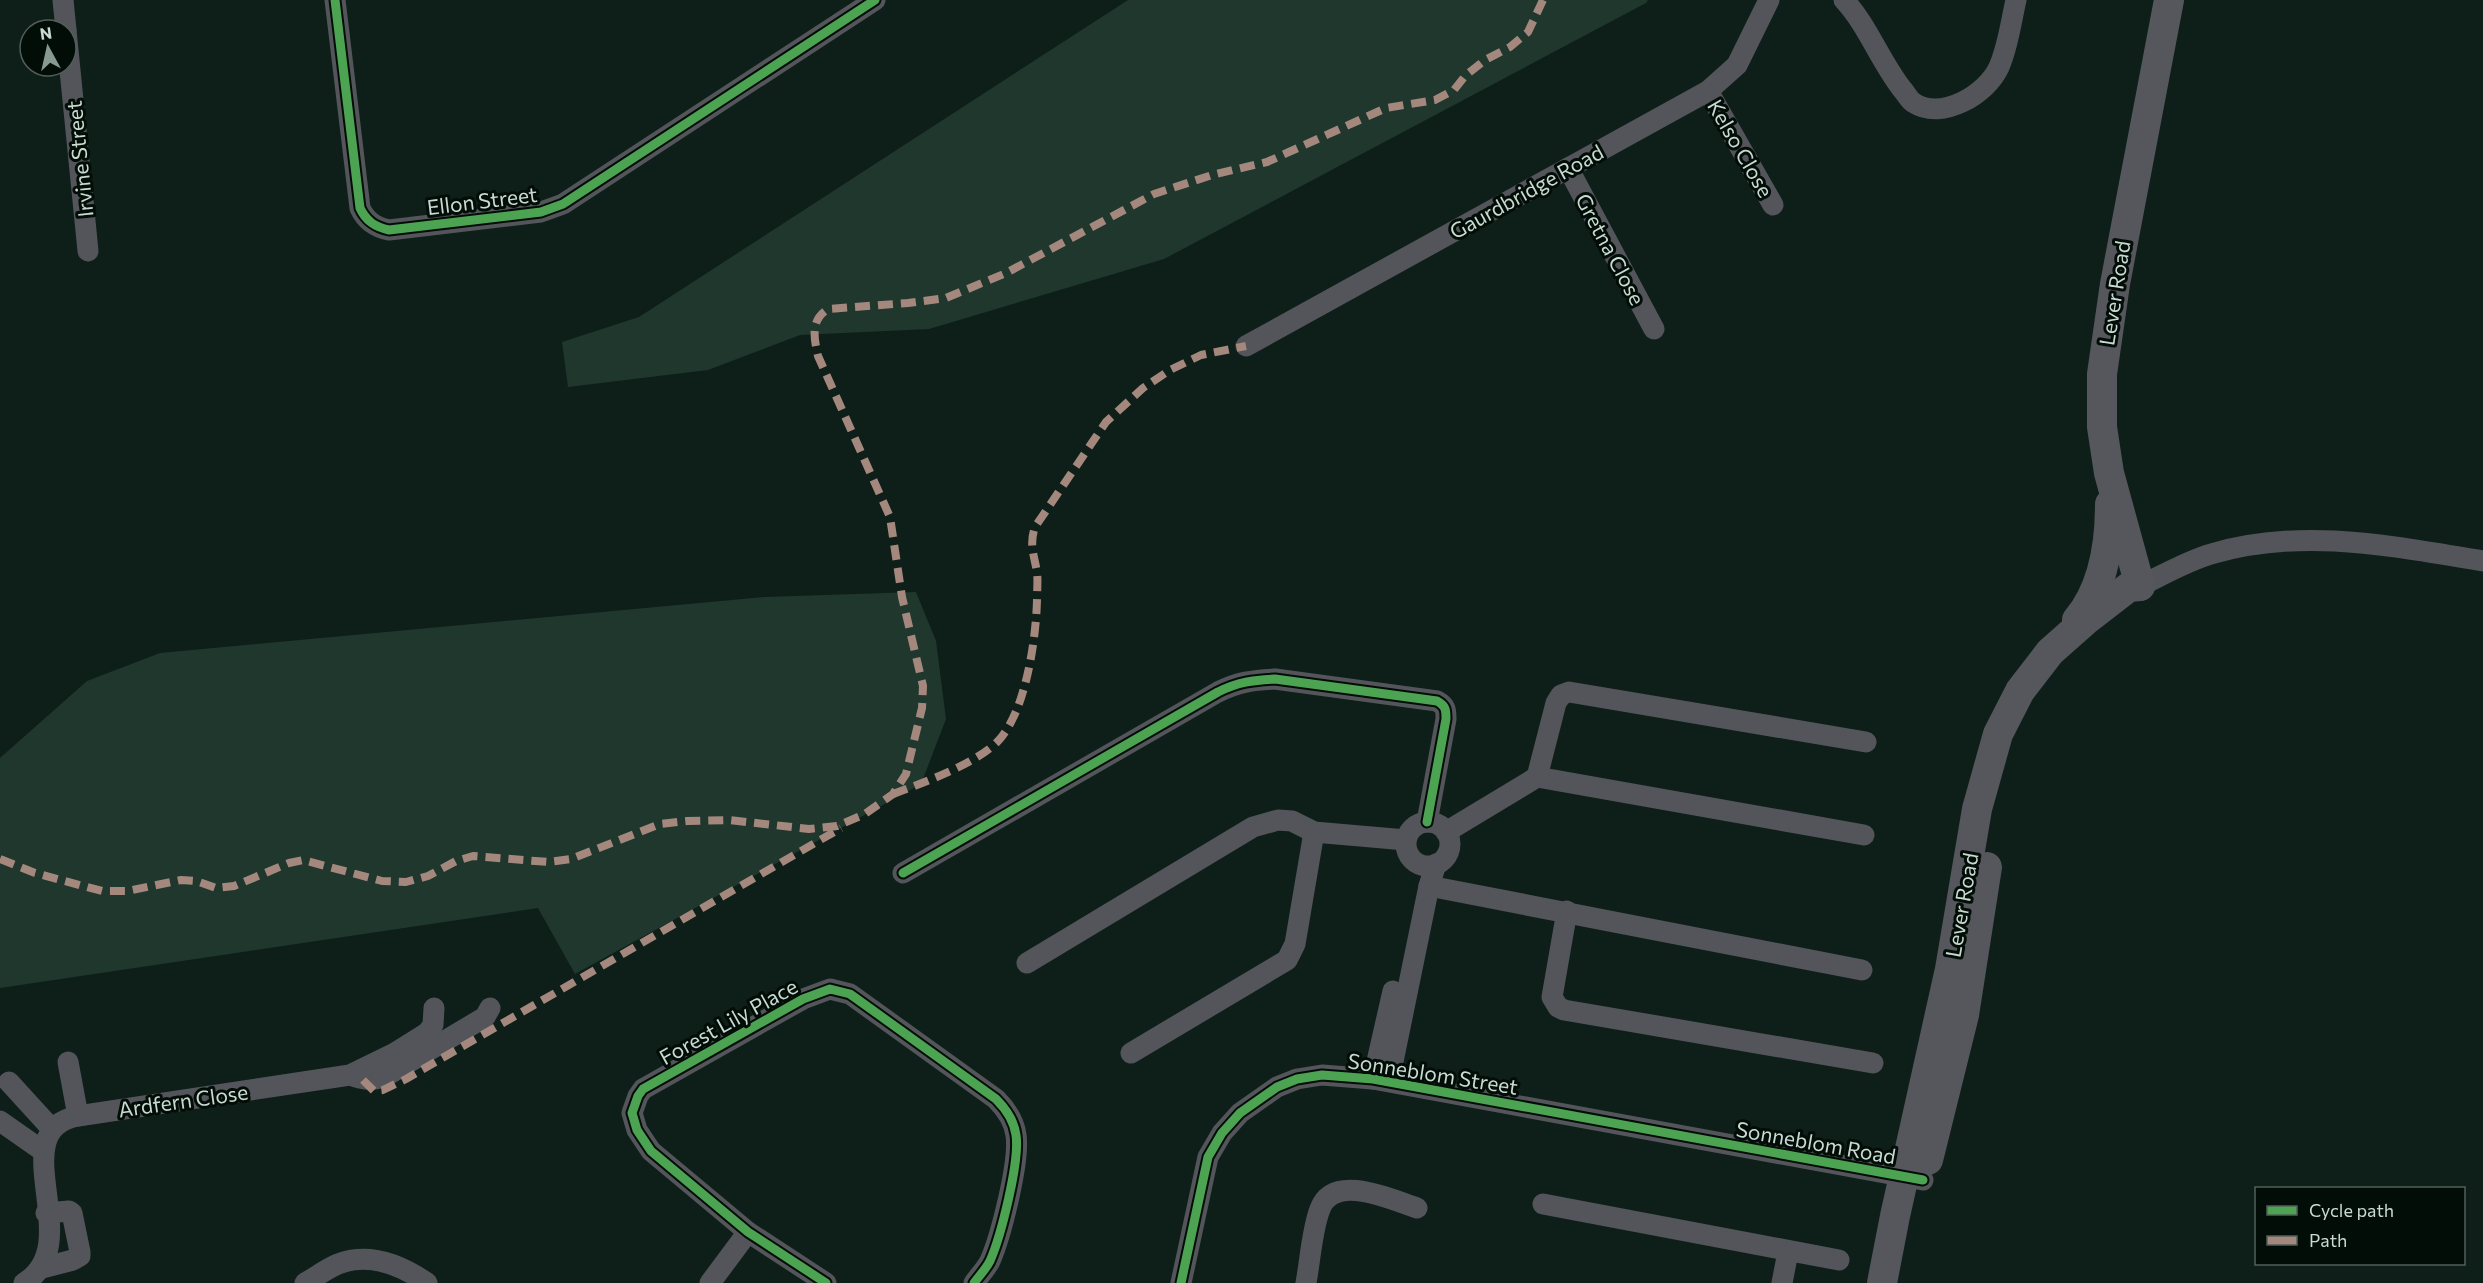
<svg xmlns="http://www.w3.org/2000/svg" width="2483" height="1283" font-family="Commissioner,sans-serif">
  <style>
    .green { fill: #20372e }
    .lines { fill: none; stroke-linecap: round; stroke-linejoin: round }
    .street { stroke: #54555a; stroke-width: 21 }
    .secondary { stroke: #55575c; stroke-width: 30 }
    .quiet { stroke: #a5887d; stroke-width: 8; stroke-dasharray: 15 8; stroke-linecap: butt }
    .cycleway-casing { stroke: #030d08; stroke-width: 13 }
    .cycleway { stroke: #4ca352; stroke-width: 9 }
    .labels { text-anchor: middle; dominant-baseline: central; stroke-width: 6; stroke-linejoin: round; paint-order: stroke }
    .street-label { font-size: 21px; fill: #c8dad2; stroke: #030d08 }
  </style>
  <rect width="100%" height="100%" fill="#0e1f19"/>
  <g class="green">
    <path d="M1128 0H1648L1646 3 1164 259 929 329 800 335 708 370 568 387 562 342 639 317Z"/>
    <path d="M916 592 936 641 946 719 921 784 575 974 538 908 0 988V758L87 681 160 653 765 597Z"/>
  </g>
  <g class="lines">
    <g class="street">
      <path d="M63 0 66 30"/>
      <path d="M335 0 360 208C366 221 375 227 389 230L541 212 563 204 875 0"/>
      <path d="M1844 0C1868 26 1880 61 1902 89 1906 93 1909 100 1914 103 1942 121 1987 94 1999 67 2008 47 2011 22 2016 0"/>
      <path d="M66 30 88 251"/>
      <path d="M1708 91 1773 205"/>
      <path d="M1568 168 1654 329"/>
      <path d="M1246 346 1708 91 1737 65 1769 0"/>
      <path d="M2140 586C2163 575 2187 561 2211 554 2302 527 2391 546 2483 561"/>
      <path d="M1537 777 1556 703 1561 695 1569 692 1866 742"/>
      <circle cx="1428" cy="844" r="22"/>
      <path d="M1446 832 1537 777 1864 835"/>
      <path d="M903 873 1218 692C1238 682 1253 680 1275 679L1437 701C1446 706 1446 710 1446 719L1427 822"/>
      <path d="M1429 886 1862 970"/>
      <path d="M1567 911 1552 997 1558 1007 1564 1010 1873 1063"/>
      <path d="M1027 963 1253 827 1278 820 1292 821 1314 832 1406 840"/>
      <path d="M1131 1053 1287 960 1295 944 1314 832"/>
      <path d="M68 1062 78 1116"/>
      <path d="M350 1075C363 1080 372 1081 386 1076L485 1017 490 1008"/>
      <path d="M1373 1079 1393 991"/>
      <path d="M1389 1081 1429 886 1436 864"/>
      <path d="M9 1082 51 1128"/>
      <path d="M0 1121 40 1149"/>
      <path d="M1543 1204 1839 1260"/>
      <path d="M42 1268 73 1260 80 1256V1252L72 1213 69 1211 46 1213"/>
      <path d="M24 1283C89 1244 0 1131 78 1116L350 1075 395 1053 427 1033 433 1025 434 1008"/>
      <path d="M305 1283C316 1277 326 1269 338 1264 369 1252 401 1265 427 1283"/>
      <path d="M710 1283 748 1232"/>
      <path d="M826 1283 748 1232 651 1151 637 1130 632 1113 638 1096 643 1089 803 999 830 989 850 994 996 1099C1006 1109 1014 1120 1016 1135 1020 1161 1001 1236 990 1261 986 1269 979 1276 974 1283"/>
      <path d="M1181 1283 1208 1157 1222 1133 1240 1113 1277 1087 1297 1079 1322 1075 1373 1079 1923 1180"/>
      <path d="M1306 1283C1310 1262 1312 1229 1320 1209 1334 1172 1392 1200 1417 1208"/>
      <path d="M1782 1283 1788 1252"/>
    </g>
    <g class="secondary">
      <path d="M2140 586 2109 473 2102 427V374L2115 284 2169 0"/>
      <path d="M2077 620C2103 589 2110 544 2110 504"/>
      <path d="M1928 1160 1964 1015 1987 867"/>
      <path d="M1882 1283 1895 1216 1950 969 1977 809 1998 734 2020 691 2050 652 2085 621 2129 587 2140 586"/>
    </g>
    <g class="quiet">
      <path d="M893 794C923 783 978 763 999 740 1026 710 1036 639 1037 600 1037 591 1038 581 1037 572 1034 555 1029 544 1035 527L1106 422 1143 388 1170 370 1201 355 1246 346"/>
      <path d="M0 859 35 873 102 891H127L181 880 196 881 216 888 234 886 289 863 303 860 382 881 406 882 428 876 456 861 473 856 548 862 571 859 660 824 687 821 729 820 809 829 837 826 865 814 893 794 906 774 922 708 923 686 902 597 890 517 818 356C814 338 810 320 828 309L908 303 946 298 1006 273 1154 194 1212 175 1267 162 1386 108 1435 100 1454 90 1465 76 1485 60 1510 47 1528 32 1543 0"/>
      <path d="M363 1080 374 1091 383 1090 406 1079 841 828"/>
    </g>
    <defs>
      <g id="cycleway">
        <path d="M335 0 360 208C366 221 375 227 389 230L541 212 563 204 875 0"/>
        <path d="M903 873 1218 692C1238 682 1253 680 1275 679L1437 701C1446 706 1446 710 1446 719L1427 822"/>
        <path d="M826 1283 748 1232 651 1151 637 1130 632 1113 638 1096 643 1089 803 999 830 989 850 994 996 1099C1006 1109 1014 1120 1016 1135 1020 1161 1001 1236 990 1261 986 1269 979 1276 974 1283"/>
        <path d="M1181 1283 1208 1157 1222 1133 1240 1113 1277 1087 1297 1079 1322 1075 1373 1079 1923 1180"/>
      </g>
    </defs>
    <use href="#cycleway" class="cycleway-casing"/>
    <use href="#cycleway" class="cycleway"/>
  </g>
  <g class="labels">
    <g class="street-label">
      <text transform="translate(1741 148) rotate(60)">Kelso Close</text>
      <text transform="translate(79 159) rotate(-96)">Irvine Street</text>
      <text transform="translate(1526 191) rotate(-29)">Gaurdbridge Road</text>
      <text transform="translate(482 200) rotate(-7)">Ellon Street</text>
      <text transform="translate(1611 249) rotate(62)">Gretna Close</text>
      <text transform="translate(2114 293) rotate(-81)">Lever Road</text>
      <text transform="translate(1961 905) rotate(-80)">Lever Road</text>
      <text transform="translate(728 1021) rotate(-29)">Forest Lily Place</text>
      <text transform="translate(1433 1073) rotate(9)">Sonneblom Street</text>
      <text transform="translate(183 1100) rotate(-8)">Ardfern Close</text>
      <text transform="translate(1816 1142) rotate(10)">Sonneblom Road</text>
    </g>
  </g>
  <rect x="2255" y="1187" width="210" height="78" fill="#030d08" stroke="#525f59" stroke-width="1.5"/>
  <rect x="2267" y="1206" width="30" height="9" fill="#4ca352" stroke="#525f59" stroke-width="1.5"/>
  <text x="2309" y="1217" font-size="18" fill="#c8dad2">Cycle path</text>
  <rect x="2267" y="1236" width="30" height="9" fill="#a5887d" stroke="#525f59" stroke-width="1.5"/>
  <text x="2309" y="1247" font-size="18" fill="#c8dad2">Path</text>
  <g transform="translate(48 48) rotate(352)"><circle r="28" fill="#030d08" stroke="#525f59" stroke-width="1.5"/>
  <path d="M0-4.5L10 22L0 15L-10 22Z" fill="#879991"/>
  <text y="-9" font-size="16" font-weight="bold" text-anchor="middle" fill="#c8dad2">N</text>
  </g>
</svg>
